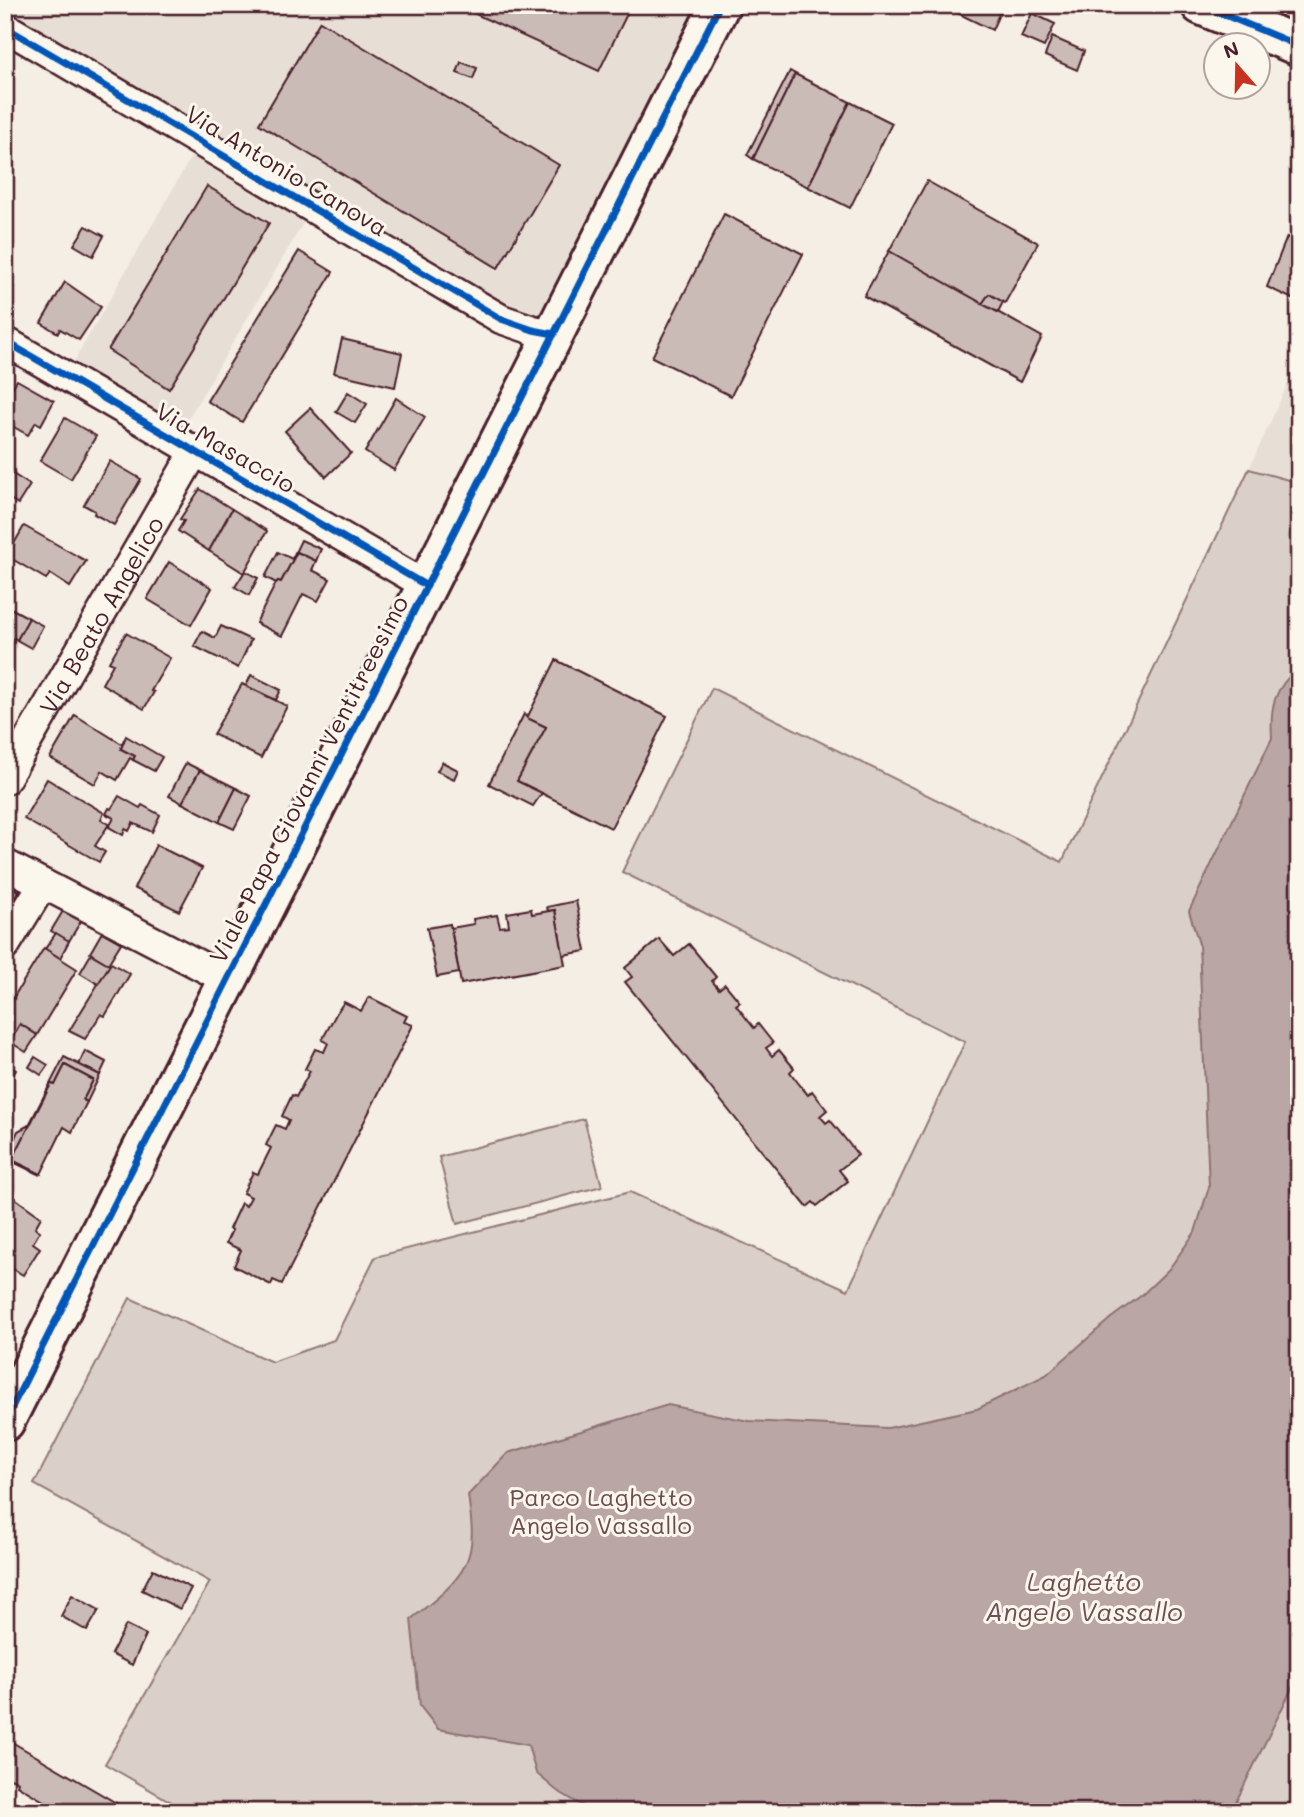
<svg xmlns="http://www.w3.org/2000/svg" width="1304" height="1817" font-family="Mali,sans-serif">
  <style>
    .built { fill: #e7dfd6 }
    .green { fill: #dbd0c9; stroke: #92787a; stroke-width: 2 }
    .water { fill: #baa7a5; stroke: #8d7174; stroke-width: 2 }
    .building { fill: #cabbb6; stroke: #4a1f2b; stroke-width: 2 }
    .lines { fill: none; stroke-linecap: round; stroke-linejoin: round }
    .street-casing { stroke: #4a1f2b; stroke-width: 33 }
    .secondary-casing { stroke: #4a1f2b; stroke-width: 44 }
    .primary-casing { stroke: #4a1f2b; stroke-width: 44 }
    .street { stroke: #fbf7ec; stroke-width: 28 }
    .secondary { stroke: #fbf7ec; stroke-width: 38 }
    .primary { stroke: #fbf7ec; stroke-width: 38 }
    .cycleway-casing { stroke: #fbf7ec; stroke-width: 11 }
    .cycleway { stroke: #0057b8; stroke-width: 7 }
    .labels { text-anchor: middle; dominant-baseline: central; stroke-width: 6; stroke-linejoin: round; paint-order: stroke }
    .street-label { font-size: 24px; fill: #4a1f2b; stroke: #fbf7ec }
    .park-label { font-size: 24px; fill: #6e4b52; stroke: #fbf7ec }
    .water-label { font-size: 26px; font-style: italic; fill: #714f56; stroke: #fbf7ec }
  </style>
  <rect width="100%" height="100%" fill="#f4eee4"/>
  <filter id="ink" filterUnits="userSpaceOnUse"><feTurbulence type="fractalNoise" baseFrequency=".0143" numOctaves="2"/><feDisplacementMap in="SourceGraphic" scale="14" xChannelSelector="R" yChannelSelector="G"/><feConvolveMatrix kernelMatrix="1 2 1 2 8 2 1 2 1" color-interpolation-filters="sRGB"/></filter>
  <g filter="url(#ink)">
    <g class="built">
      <path d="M5 5H720L554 334 5 27Z"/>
      <path d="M198 145 311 210 178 436 68 372Z"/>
      <path d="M1299 359V483L1249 469Z"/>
    </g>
    <g class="green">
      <path d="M1249 469 1299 483V1812H189L105 1764 210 1582 34 1484 130 1298 272 1362 334 1340 375 1257 630 1192 848 1290 965 1042 622 872 712 688 1062 862Z"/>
      <path d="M584 1119 602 1186 457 1224 439 1157Z"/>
    </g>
    <path class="water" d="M1299 668V1674L1231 1812H593L556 1790 536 1773 528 1745 438 1729 420 1706 411 1619C429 1605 455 1586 465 1565 476 1544 471 1517 468 1495L508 1453 668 1405 749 1421 888 1428 977 1409 1046 1375 1111 1318 1142 1295 1169 1269 1195 1232 1209 1187 1199 944 1189 911 1272 738C1270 708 1273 688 1299 668Z"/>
    <g class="building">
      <path d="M456 5H609L627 14 599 71Z"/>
      <path d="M941 5H1003L992 30Z"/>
      <path d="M1032 13 1055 24 1044 47 1021 37Z"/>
      <path d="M320 21 559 165 498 268 259 124Z"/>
      <path d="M1052 37 1084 51 1077 70 1045 56Z"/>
      <path d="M461 62 477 68 473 79 457 73Z"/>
      <path d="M790 71 795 74 753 159 747 155Z"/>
      <path d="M795 74 850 102 808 187 753 159Z"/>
      <path d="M850 102 892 123 850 208 808 187Z"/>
      <path d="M927 181 1038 243 1005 303 989 294 982 304 889 251Z"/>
      <path d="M207 186 269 223 169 389 108 350Z"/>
      <path d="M724 214 803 254 731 396 652 357Z"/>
      <path d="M86 226 104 236 93 256 74 245Z"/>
      <path d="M1287 237 1299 243V302L1267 287Z"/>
      <path d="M299 251 333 272 242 422 207 401Z"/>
      <path d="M889 251 1042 337 1020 382 864 296Z"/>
      <path d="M65 282 101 307 79 340 60 329 58 333 41 323Z"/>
      <path d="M989 294 1003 302 998 312 982 304Z"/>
      <path d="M342 339 402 353 395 387 334 373Z"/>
      <path d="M17 380 54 401 41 425 36 422 28 435 5 422V391L9 393Z"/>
      <path d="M348 392 367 404 355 423 336 412Z"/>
      <path d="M396 398 425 417 394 470 365 452Z"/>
      <path d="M310 408 351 453 326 477 285 431Z"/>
      <path d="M65 418 96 436 71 479 40 461Z"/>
      <path d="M110 461 141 479 114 525 94 514 95 511 84 505Z"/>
      <path d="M5 469 30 485 18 504 5 496Z"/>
      <path d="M200 489 232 509 209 551 178 531 184 521 180 519Z"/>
      <path d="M232 509 267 531 244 573 209 551Z"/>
      <path d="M24 526 86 561 70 587 50 574 46 579 7 556Z"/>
      <path d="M301 540 321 549 316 561 297 552 281 582 278 581 276 583 265 577 278 552 292 559Z"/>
      <path d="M297 552 316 561 312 570 330 579 318 601 303 594 282 636 256 623 276 583 278 581 281 582Z"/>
      <path d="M169 562 212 588 191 625 147 599Z"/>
      <path d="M245 571 258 578 249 595 235 587Z"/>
      <path d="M5 605 29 618 17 640 14 638 5 651Z"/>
      <path d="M29 618 43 626 31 648 17 640Z"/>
      <path d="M221 626 251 640 238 668 194 646 202 631 215 638Z"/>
      <path d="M126 633 170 658 151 691 154 692 144 709 102 684 113 664 109 662Z"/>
      <path d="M556 660 667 716 611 828 517 781 546 727 527 718Z"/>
      <path d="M251 675 281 690 276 700 246 686Z"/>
      <path d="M242 684 287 706 261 758 213 734Z"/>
      <path d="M524 714 527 718 546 727 517 781 542 793 533 806 489 784Z"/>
      <path d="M75 715 122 744 124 739 121 749 135 756 133 760 130 758 117 780 102 771 95 784 50 758Z"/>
      <path d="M126 736 162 757 154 771 133 760 135 756 121 749Z"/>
      <path d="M442 762 458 770 454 779 437 771Z"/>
      <path d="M186 763 200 770 182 803 169 796Z"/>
      <path d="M200 770 236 788 219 822 182 803Z"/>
      <path d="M47 779 104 813 101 819 109 824 95 846 105 852 99 862 24 819Z"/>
      <path d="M236 788 251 796 234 829 219 822Z"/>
      <path d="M119 796 140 808 142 805 160 815 152 832 133 823 129 831 125 829 123 835 109 827 114 818 106 814 109 808 111 809Z"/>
      <path d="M156 845 202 868 179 911 134 888Z"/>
      <path d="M7 885 19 891 9 906 5 903Z"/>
      <path d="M576 901 586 951 563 955 555 910 548 911 547 907Z"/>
      <path d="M531 909 532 914 555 910 565 965 461 984 451 928 474 924 473 919 497 915 500 927 509 926 507 913Z"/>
      <path d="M63 911 81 921 69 941 51 931Z"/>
      <path d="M450 924 459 973 437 977 427 928Z"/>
      <path d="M102 932 121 943 108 964 90 953Z"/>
      <path d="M56 933 69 941 60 958 45 949Z"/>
      <path d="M659 939 674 956 689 944 716 977 712 981 719 989 725 984 740 1002 736 1005 754 1028 758 1024 773 1043 766 1048 772 1056 779 1050 794 1068 790 1072 799 1084 808 1095 812 1091 827 1110 820 1116 826 1123 830 1120 858 1155 839 1170 848 1181 817 1206 813 1202 807 1207 625 982 632 977 625 968Z"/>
      <path d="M44 948 77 969 37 1035 20 1024 5 1049V1011Z"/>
      <path d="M91 954 110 965 98 984 80 973Z"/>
      <path d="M111 963 130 974 105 1016 101 1014 85 1039 69 1031Z"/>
      <path d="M369 997 407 1016 404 1022 413 1025 282 1284 273 1280 271 1285 234 1266 241 1250 226 1243 232 1230 229 1229 241 1203 246 1206 251 1197 243 1193 253 1172 258 1174 271 1148 266 1145 276 1125 285 1129 289 1120 282 1116 292 1095 296 1097 310 1071 305 1069 315 1049 324 1052 328 1043 322 1040 336 1014 344 1002 361 1011Z"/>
      <path d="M20 1024 37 1035 26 1052 10 1042Z"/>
      <path d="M85 1051 106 1062 100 1075 79 1065Z"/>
      <path d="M35 1057 48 1065 41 1075 29 1067Z"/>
      <path d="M64 1057 100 1075 87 1102 83 1100 93 1080 65 1065 55 1085 51 1084 12 1160 40 1175 5 1158 18 1131 29 1125Z"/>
      <path d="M5 1063 16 1070 5 1087Z"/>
      <path d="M65 1065 93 1080 83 1100 87 1102 72 1132 64 1127 41 1174 12 1160 51 1084 55 1085Z"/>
      <path d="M5 1191 41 1217 35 1228 40 1231 33 1243 40 1248 23 1275 13 1269 10 1273 5 1270Z"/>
      <path d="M153 1569 191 1588 180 1609 142 1590Z"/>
      <path d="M72 1595 99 1610 87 1631 61 1616Z"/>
      <path d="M126 1625 146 1635 132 1665 111 1654Z"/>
      <path d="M5 1738 118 1804 113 1812H62L17 1785 18 1782 5 1775Z"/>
    </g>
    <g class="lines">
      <defs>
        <g id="street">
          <path d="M5 27 501 319 533 330 554 334"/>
          <path d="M5 341 427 586"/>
          <path id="s1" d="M5 780 195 451"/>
          <path d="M5 864 228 980"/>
          <path d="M5 946 43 884"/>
        </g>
        <path id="secondary" d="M5 1421 720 5"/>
        <path id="primary" d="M1201 5 1299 46"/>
      </defs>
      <use href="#street" class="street-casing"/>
      <use href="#secondary" class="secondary-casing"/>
      <use href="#primary" class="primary-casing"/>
      <use href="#street" class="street"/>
      <use href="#secondary" class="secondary"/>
      <use href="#primary" class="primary"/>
      <defs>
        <g id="cycleway">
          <path d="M1201 5 1299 46"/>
          <path d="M5 27 501 319 533 330 554 334"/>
          <path d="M5 341 427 586"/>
          <path d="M5 1421 720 5"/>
        </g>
      </defs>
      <use href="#cycleway" class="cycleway-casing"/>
      <use href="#cycleway" class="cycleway"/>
    </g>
  </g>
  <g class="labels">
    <g class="street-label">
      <text transform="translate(287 170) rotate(31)">Via Antonio Canova</text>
      <text transform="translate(226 447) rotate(30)">Via Masaccio</text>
      <text stroke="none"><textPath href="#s1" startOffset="191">Via Beato Angelico</textPath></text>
      <text transform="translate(308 779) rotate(-63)">Viale Papa Giovanni Ventitreesimo</text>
    </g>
    <g class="park-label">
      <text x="601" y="1496">Parco Laghetto<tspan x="601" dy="28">Angelo Vassallo</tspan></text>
    </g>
    <g class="water-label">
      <text x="1084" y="1581">Laghetto<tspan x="1084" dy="30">Angelo Vassallo</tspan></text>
    </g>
  </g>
  <rect width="1304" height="1817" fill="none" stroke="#fbf7ec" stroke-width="28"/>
  <rect x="14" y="14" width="1276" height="1789" fill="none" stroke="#4a1f2b" stroke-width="2.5" filter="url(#ink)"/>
  <g transform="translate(1237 66) rotate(340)"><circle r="33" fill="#fbf7ec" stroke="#b4a19f" stroke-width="2"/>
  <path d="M0-5L12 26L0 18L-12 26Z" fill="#c8321e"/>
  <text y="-10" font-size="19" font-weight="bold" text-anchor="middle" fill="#4a1f2b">N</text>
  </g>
</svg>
